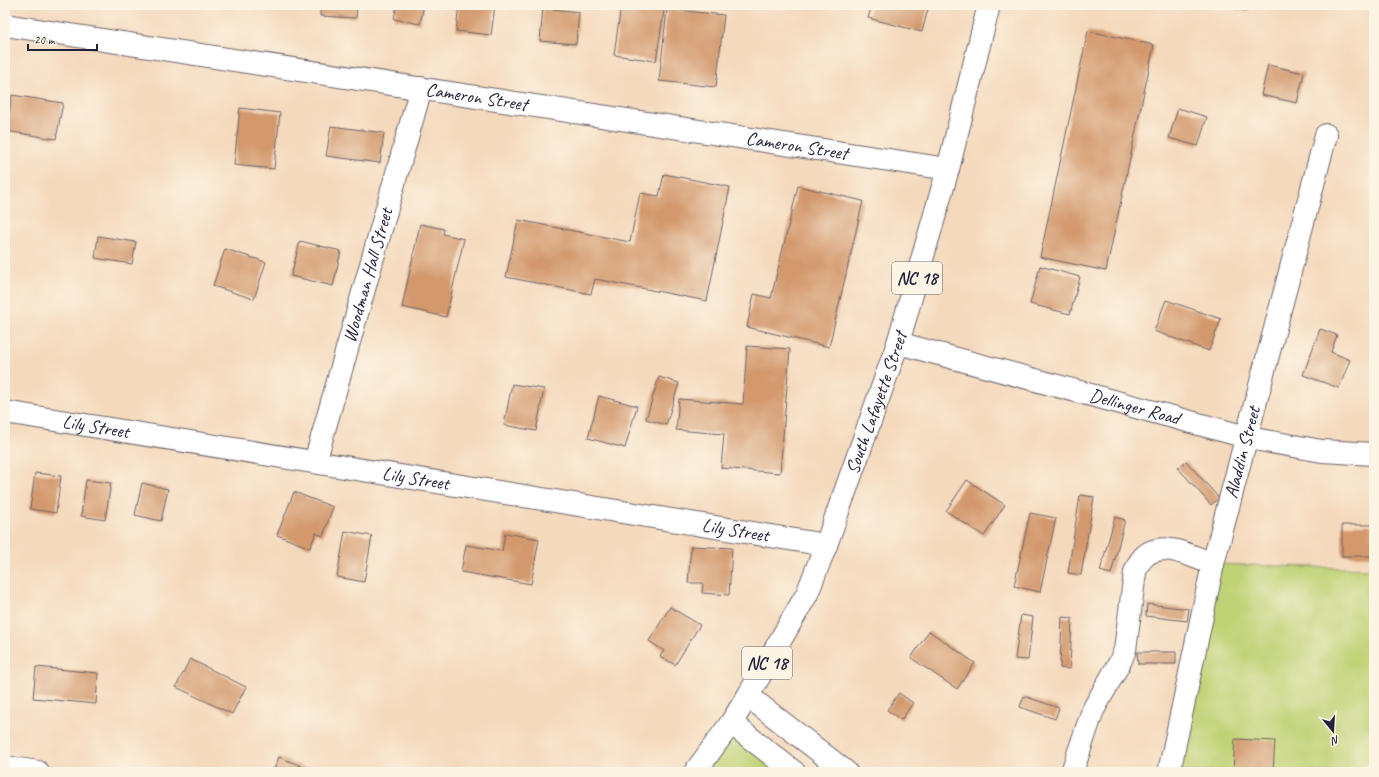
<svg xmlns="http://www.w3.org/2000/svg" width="1379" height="777" font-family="Caveat,sans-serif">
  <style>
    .green { fill: #bfd275; stroke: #707a58 }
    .building { fill: #d3996d }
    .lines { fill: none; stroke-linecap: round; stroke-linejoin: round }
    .minor-casing { stroke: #6c6268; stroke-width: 24 }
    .major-casing { stroke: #6c6268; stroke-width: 24 }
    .minor { stroke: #fff; stroke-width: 22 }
    .major { stroke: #fff; stroke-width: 22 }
    .labels { text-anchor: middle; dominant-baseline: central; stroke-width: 3.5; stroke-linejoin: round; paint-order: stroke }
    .shield { fill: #fcf5e5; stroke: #63616e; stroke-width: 1 }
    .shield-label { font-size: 18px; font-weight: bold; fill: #22223b }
    .street-label { font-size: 19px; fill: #22223b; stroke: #fcf5e5 }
  </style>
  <rect width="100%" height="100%" fill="#fcf5e5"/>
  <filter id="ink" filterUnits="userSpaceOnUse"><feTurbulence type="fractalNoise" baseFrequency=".025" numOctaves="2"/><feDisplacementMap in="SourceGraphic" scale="8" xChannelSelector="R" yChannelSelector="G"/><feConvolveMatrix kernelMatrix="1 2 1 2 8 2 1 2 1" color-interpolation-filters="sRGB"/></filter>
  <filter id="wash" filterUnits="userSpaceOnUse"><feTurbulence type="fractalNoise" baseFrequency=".012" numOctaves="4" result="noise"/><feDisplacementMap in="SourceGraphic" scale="16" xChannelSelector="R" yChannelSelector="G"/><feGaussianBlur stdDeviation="0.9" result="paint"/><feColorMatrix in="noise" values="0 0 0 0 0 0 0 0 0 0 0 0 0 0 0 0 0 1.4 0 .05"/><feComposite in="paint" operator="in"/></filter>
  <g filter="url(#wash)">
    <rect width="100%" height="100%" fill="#f4d9bc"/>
    <g class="green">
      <path d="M1213 564 1374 569V772H1169Z"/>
      <path d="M731 723 794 772H695Z"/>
    </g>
    <g id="blocks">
      <g class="building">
        <path d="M320 5H357L356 18 320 16Z"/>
        <path d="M397 5H424L420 24 394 19Z"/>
        <path d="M459 5H495L491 35 456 31Z"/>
        <path d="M621 5H665L656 61 614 55Z"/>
        <path d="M872 5H929L922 32 868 18Z"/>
        <path d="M1217 5H1248L1247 11Z"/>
        <path d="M543 8 579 12 576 44 540 41Z"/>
        <path d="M667 9 724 15 716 87 659 81Z"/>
        <path d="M1088 31 1154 45 1106 271 1040 257Z"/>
        <path d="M1268 65 1304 73 1297 103 1261 95Z"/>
        <path d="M12 95 63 103 56 139 6 131Z"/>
        <path d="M240 108 280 113 274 169 234 165Z"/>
        <path d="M1178 108 1207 117 1198 146 1169 138Z"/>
        <path d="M331 126 384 133 380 163 326 156Z"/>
        <path d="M664 174 730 187 707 301 595 279 591 294 506 277 518 220 630 242 640 193 659 196Z"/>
        <path d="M798 186 863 201 829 347 747 327 754 294 771 298Z"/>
        <path d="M420 224 444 229 443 234 464 239 446 317 402 307Z"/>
        <path d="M98 236 136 242 132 264 95 258Z"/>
        <path d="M300 241 341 251 333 286 291 276Z"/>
        <path d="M225 249 266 262 254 299 213 286Z"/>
        <path d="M1040 266 1080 277 1070 314 1030 304Z"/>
        <path d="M1166 300 1221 319 1209 351 1154 331Z"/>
        <path d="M1320 329 1337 335 1331 352 1350 360 1339 388 1303 375Z"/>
        <path d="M747 346 790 349 780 473 721 468 724 434 676 430 679 399 743 404Z"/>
        <path d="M659 377 679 383 666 425 646 419Z"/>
        <path d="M512 384 544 389 536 431 504 425Z"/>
        <path d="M599 396 637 406 625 448 588 438Z"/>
        <path d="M1186 461 1219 498 1211 505 1178 468Z"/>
        <path d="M35 473 61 476 56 513 30 509Z"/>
        <path d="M86 480 111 483 105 520 81 516Z"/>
        <path d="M967 480 1005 505 984 536 946 511Z"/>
        <path d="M142 483 168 489 161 521 135 515Z"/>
        <path d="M294 492 333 507 323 536 316 533 310 548 277 535Z"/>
        <path d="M1080 495 1094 497 1081 575 1068 573Z"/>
        <path d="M1030 513 1056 518 1040 592 1014 586Z"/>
        <path d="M1115 517 1125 520 1111 574 1100 571Z"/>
        <rect x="1342" y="525" width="32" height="31"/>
        <path d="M345 531 372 536 364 582 337 577Z"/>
        <path d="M505 533 539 539 531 584 461 572 466 545 502 551Z"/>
        <path d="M691 546 732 548 729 595 702 593 703 583H688Z"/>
        <path d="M1147 604 1189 609 1187 621 1146 616Z"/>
        <path d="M670 607 700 625 675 665 660 656 664 651 649 641Z"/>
        <path d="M1021 615 1033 617 1028 660 1015 659Z"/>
        <path d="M1062 617 1072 618 1070 669 1060 668Z"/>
        <path d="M929 631 975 663 957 689 911 658Z"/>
        <path d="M1137 652H1176V664H1138Z"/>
        <path d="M190 659 246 687 232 714 176 687Z"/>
        <path d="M36 667 98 673 96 704 33 698Z"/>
        <path d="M899 693 913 703 901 720 887 710Z"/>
        <path d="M1024 696 1059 708 1055 719 1020 707Z"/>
        <path d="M1235 739 1275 741 1273 772H1233Z"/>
        <path d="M279 757 309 769 308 772H273Z"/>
      </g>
    </g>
  </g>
  <g filter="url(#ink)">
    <use href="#blocks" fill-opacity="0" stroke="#6c6268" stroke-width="1"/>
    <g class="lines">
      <defs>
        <g id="minor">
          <path id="s1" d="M5 25 948 169"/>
          <path id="s2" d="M898 343 1254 439 1322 451 1374 454"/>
          <path id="s3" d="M5 412 826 545"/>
          <path id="s4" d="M315 462 421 88"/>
          <path d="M748 696 846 772"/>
          <path d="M731 723 794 772"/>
          <path d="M5 767 38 772"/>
          <path d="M1072 772 1093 710 1120 662 1125 650 1135 572C1149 533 1185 554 1213 564"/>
          <path id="s5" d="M1169 772 1213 564 1326 135"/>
        </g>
        <g id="major">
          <path id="s6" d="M695 772 731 723 748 696 807 594 826 545 898 343 948 169 989 5"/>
        </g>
      </defs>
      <use href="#minor" class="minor-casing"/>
      <use href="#major" class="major-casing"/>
      <use href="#minor" class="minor"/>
      <use href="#major" class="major"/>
    </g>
  </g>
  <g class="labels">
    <g class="shield">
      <rect x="892" y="262" width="50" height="32" rx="3"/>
      <rect x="742" y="647" width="50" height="32" rx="3"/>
    </g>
    <g class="shield-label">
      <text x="917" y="278">NC 18</text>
      <text x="767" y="663">NC 18</text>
    </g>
    <g class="street-label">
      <text stroke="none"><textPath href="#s1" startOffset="477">Cameron Street</textPath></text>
      <text stroke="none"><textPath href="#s1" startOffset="801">Cameron Street</textPath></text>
      <text stroke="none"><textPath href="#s4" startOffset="194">Woodman Hall Street</textPath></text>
      <text stroke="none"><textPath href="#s6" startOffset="414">South Lafayette Street</textPath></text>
      <text stroke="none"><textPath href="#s2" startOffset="245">Dellinger Road</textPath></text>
      <text stroke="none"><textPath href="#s3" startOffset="92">Lily Street</textPath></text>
      <text stroke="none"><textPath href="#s5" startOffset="328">Aladdin Street</textPath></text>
      <text stroke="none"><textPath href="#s3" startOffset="416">Lily Street</textPath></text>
      <text stroke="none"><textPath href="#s3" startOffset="740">Lily Street</textPath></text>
    </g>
  </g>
  <rect width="1379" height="777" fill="none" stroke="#fcf5e5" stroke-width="20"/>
  <g transform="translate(1333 731) rotate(162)" stroke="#fcf5e5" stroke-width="3" paint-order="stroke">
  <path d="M0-3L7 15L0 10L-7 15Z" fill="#22223b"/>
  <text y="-6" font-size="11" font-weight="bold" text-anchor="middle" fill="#22223b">N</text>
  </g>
  <path d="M28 44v6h69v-6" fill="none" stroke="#22223b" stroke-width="2"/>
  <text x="34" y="44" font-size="12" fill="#22223b" stroke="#fcf5e5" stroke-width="3" paint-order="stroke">20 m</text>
</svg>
